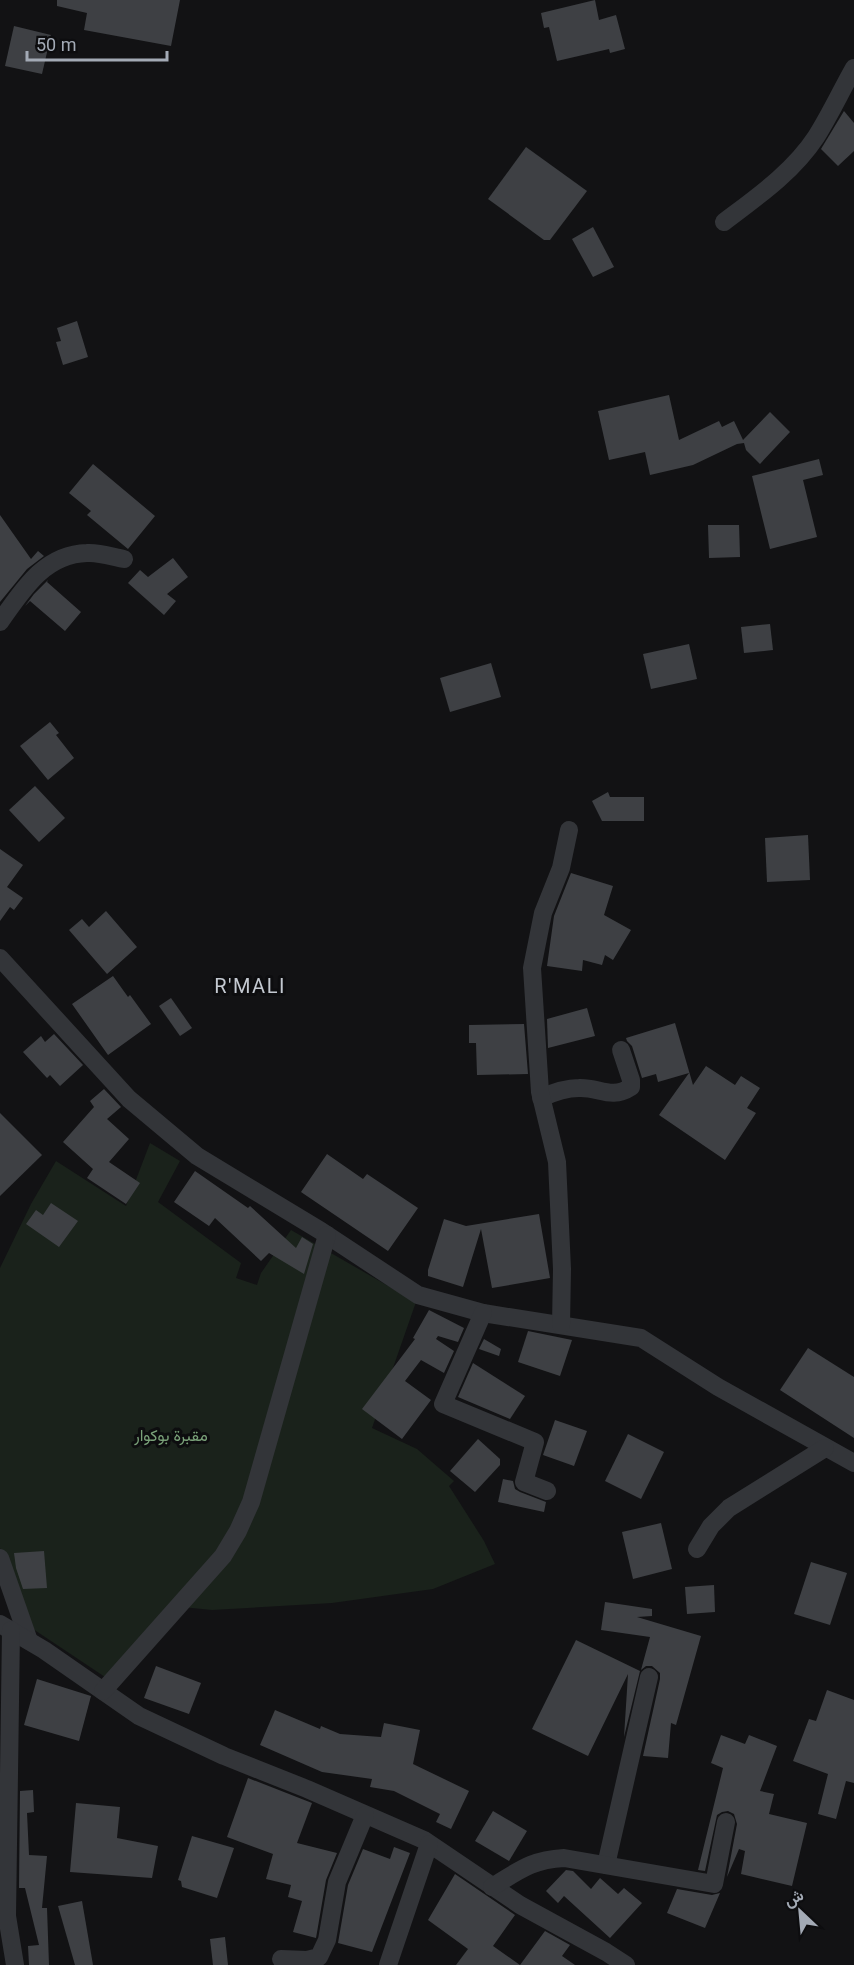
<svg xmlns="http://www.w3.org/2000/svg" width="854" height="1965" font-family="Roboto,Vazirmatn,sans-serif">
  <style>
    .green { fill: #1a221b }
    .building { fill: #3e4044 }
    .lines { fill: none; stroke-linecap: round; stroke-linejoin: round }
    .minor { stroke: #333539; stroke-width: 18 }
    .labels { text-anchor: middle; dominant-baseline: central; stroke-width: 6; stroke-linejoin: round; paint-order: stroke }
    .park-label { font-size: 16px; fill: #7aa179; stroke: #0d0d0f }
    .quarter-label { font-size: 20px; letter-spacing: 1.5px; fill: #c4c9d1; stroke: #0d0d0f }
  </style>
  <rect width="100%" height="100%" fill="#121214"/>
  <path class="green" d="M150 1143 180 1161 158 1202 241 1263 236 1278 257 1285 261 1273 291 1230 416 1302 372 1428 417 1449 454 1481 449 1486 484 1541 495 1564 433 1589 332 1603 212 1610 172 1606 108 1679 30 1627 17 1602 0 1548V1268L31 1204 56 1161 126 1206Z"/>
  <g class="building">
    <path d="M57 0H180L171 46 84 30 87 13 57 6Z"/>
    <path d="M595 0 599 20 616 15 625 49 610 53 609 49 557 61 549 27 544 28 541 13Z"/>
    <path d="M14 26 51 35 42 74 5 66Z"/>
    <path d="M844 111 854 123V151L838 166 821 149Z"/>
    <path d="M526 147 587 191 550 240H544L488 199Z"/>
    <path d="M593 227 614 267 593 277 572 239Z"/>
    <path d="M77 321 88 357 63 365 56 342 61 341 57 328Z"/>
    <path d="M669 395 679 440 719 421 722 427 734 421 744 442 743 440 770 412 790 432 760 464 746 450 744 443 737 444 693 465 650 475 645 452 609 460 598 411Z"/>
    <path d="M819 459 823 475 803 480 817 537 770 549 752 476Z"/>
    <path d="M93 464 155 516 128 549 87 515 91 511 69 493Z"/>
    <path d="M0 515 31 559 38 551 44 556 27 569 0 602Z"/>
    <path d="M708 525H739L740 557 709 558Z"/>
    <path d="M173 558 188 577 167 594 176 601 164 615 128 583 140 570 148 577Z"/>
    <path d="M48 580 47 582 81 612 65 631 30 601 25 606 34 594Z"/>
    <path d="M770 624 773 650 744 653 741 627Z"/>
    <path d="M689 644 697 679 651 689 643 654Z"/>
    <path d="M491 663 501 697 450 712 440 678Z"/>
    <path d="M50 722 59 733 56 735 74 758 48 780 20 746Z"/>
    <path d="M35 786 65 818 39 842 9 810Z"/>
    <path d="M608 792 610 797H644V821H602L592 801Z"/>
    <path d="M808 835 810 880 767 882 765 838Z"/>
    <path d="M0 849 23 865 7 887 23 898 14 910 10 907 0 921Z"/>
    <path d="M571 873 613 886 604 915 631 930 613 960 605 955 602 965 583 960 582 971 547 966 554 916Z"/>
    <path d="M106 911 137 947 107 974 69 930 82 919 89 927Z"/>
    <path d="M113 976 128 997 130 995 151 1024 108 1055 72 1004Z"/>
    <path d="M171 998 192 1028 180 1036 159 1006Z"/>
    <path d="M587 1008 595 1036 548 1048 547 1019Z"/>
    <path d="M675 1023 693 1085 706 1066 735 1085 741 1076 760 1088 747 1108 756 1113 725 1160 659 1115 689 1073 658 1082 656 1074 642 1078 632 1046 627 1041 626 1038Z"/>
    <path d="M524 1024 528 1074 477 1075 476 1043H469V1025Z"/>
    <path d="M54 1034 83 1065 60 1086 50 1075 47 1078 23 1052 41 1036 45 1042Z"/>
    <path d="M104 1089 121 1107 107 1119 129 1139 109 1162 140 1183 126 1204 87 1178 93 1169 63 1142 94 1107 90 1101Z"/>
    <path d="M0 1113 42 1155 0 1196Z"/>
    <path d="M327 1154 363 1179 367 1174 418 1208 388 1251 301 1192Z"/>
    <path d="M195 1171 248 1208 250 1206 296 1248 302 1237 313 1244 304 1274 269 1253 261 1261 215 1218 209 1226 174 1202Z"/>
    <path d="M51 1203 78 1221 59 1247 26 1224 36 1210 43 1215Z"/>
    <path d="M539 1214 550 1278 492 1288 481 1229 463 1287 428 1276V1270L444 1219 466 1226Z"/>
    <path d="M429 1310 464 1328 458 1342 438 1336 436 1339 454 1351 444 1373 421 1360 405 1381 431 1400 402 1439 362 1409 415 1339 413 1338Z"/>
    <path d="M528 1331 572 1340 560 1376 518 1362Z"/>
    <path d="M484 1339 501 1349 499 1356 479 1349Z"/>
    <path d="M808 1348 854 1377V1438L780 1390Z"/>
    <path d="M473 1363 525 1396 510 1419 458 1397Z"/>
    <path d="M555 1420 587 1431 574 1466 543 1455Z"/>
    <path d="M628 1434 664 1452 641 1499 605 1481Z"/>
    <path d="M478 1439 500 1459V1465L475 1492 450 1471Z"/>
    <path d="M503 1479 513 1481 515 1489 520 1492 546 1502 544 1512 498 1502Z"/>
    <path d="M661 1523 672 1569 633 1579 622 1532Z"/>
    <path d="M44 1551 47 1588 23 1589 16 1568 14 1553Z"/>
    <path d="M811 1562 847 1573 830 1625 794 1614Z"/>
    <path d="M714 1585 715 1612 687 1614 685 1587Z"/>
    <path d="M605 1602 652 1609V1616L637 1617 701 1636 676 1725 671 1723 668 1758 643 1756 660 1679V1673L652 1666H646L641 1670 650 1637 601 1630Z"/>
    <path d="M576 1640 640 1671 624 1737 628 1674 588 1756 532 1729Z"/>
    <path d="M156 1666 201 1683 189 1714 144 1698Z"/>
    <path d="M37 1679 91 1696 79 1741 24 1725Z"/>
    <path d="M827 1690 854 1700V1783L846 1781 836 1819 818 1814 828 1774 793 1761 809 1719 816 1721Z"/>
    <path d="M275 1710 320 1729 321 1726 340 1734 381 1737 384 1723 420 1730 413 1764 469 1791 451 1829 436 1822 440 1814 394 1791 370 1787 372 1779 322 1772 260 1745Z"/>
    <path d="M721 1735 745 1744 749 1735 777 1746 760 1791 774 1794 769 1814 807 1823 792 1886 741 1874 745 1851 739 1849 727 1877 737 1824 734 1814 728 1811 722 1812 717 1815 705 1871 698 1870 723 1768 711 1763Z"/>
    <path d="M248 1778 312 1803 297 1843 337 1853 326 1880 316 1938 293 1932 302 1901 288 1897 291 1885 266 1879 273 1854 227 1837Z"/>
    <path d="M33 1790 34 1812 27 1813 29 1855 47 1856 42 1908H47L49 1965H29L28 1946 39 1945 25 1888H19L20 1791Z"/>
    <path d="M76 1803 120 1807 117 1838 158 1846 152 1878 70 1872Z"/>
    <path d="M493 1811 527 1831 509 1861 475 1841Z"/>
    <path d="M192 1836 234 1848 217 1898 182 1887 181 1881 178 1880Z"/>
    <path d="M394 1847 410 1853 372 1952 338 1943 348 1885 363 1849 390 1859Z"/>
    <path d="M566 1870 573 1871 591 1889 600 1878 618 1894 624 1888 642 1903 610 1938 564 1896 558 1903 546 1891Z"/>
    <path d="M455 1874 515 1915 493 1946 520 1965H456L468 1949 428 1920Z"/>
    <path d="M677 1889 712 1895 720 1893 705 1928 667 1913Z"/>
    <path d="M82 1901 93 1965H75L58 1906Z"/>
    <path d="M545 1931 570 1945 562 1956 575 1965H520Z"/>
    <path d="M225 1937 228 1965H213L210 1939Z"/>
  </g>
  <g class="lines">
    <g class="minor">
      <path d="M724 222C757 197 793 172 816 137 830 115 841 91 854 68"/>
      <path d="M0 622C22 591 44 554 87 553 99 552 113 557 124 559"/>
      <path d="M0 958 129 1099 197 1156 321 1231 418 1295 483 1313 641 1338 718 1387 854 1463"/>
      <path d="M541 1098C554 1092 566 1088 579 1088 599 1087 611 1100 631 1087V1080L621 1050"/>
      <path d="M483 1313 443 1404 535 1442 524 1482 547 1491"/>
      <path d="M561 1325 562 1269 557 1162 540 1092 532 968 543 913 561 868 569 830"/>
      <path d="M697 1549 711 1526 729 1508 825 1448"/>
      <path d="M0 1558 29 1641"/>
      <path d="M0 1624 44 1650 139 1716 224 1756 307 1789 424 1840 520 1905 606 1952 626 1965"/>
      <path d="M11 1630 7 1916 15 1965"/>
      <path d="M103 1691 223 1556 238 1531 251 1502 327 1235"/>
      <path d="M606 1865 649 1677"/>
      <path d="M492 1887C520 1870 531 1860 564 1858L714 1884 726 1822"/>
      <path d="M281 1959 307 1960 319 1957 327 1940 337 1882 365 1815"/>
      <path d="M388 1965 429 1844"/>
    </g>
  </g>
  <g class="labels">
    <g class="park-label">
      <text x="171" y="1435">مقبرة بوكوار</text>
    </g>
    <g class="quarter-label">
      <text x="250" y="986">R'MALI</text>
    </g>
  </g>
  <g transform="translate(800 1911) rotate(334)" stroke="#0d0d0f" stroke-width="4.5" paint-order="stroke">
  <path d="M0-4.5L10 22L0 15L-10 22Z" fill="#a3aab5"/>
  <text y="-9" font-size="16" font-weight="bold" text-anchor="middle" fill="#a3aab5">ش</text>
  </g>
  <path d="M27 51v9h140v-9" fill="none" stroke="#a3aab5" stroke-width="3"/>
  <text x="36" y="51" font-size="18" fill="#a3aab5" stroke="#0d0d0f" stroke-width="4.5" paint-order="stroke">50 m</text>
</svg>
